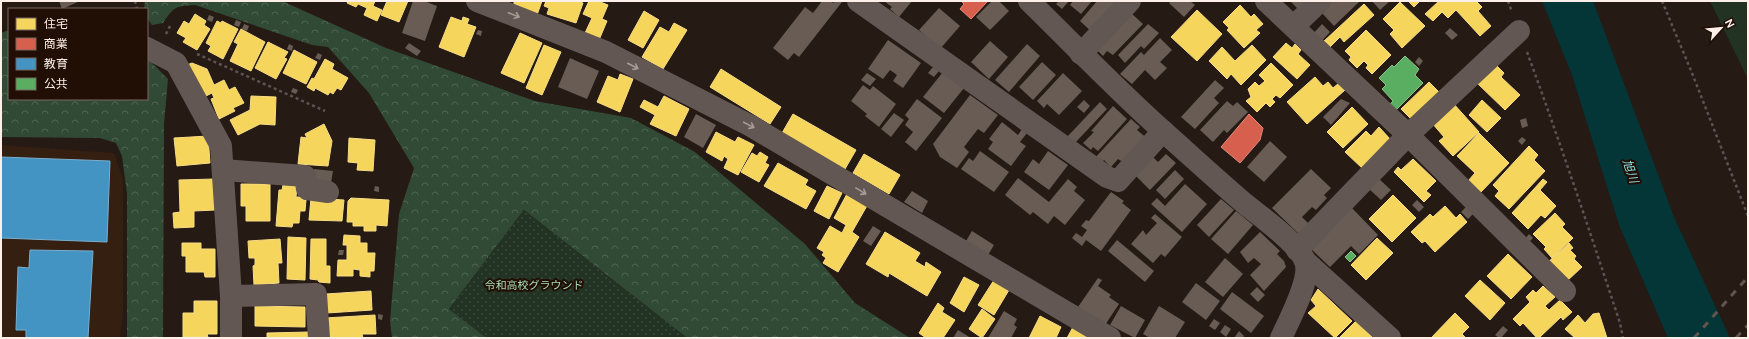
<svg xmlns="http://www.w3.org/2000/svg" width="1749" height="339" font-family="Ubuntu,'Noto Sans JP',sans-serif">
  <style>
    .built { fill: #351f11 }
    .forest { fill: url(#forest-crowns) }
    .park { fill: url(#park-dots) }
    .pitch { fill: #223324 }
    .water { fill: #043537 }
    .homes { fill: #f6d55c; stroke: #f8dd86 }
    .shops { fill: #d6604d; stroke: #e28b7c }
    .schools { fill: #4393c3; stroke: #7bafce }
    .public { fill: #5aae61; stroke: #8bc28a }
    .building { fill: #685c55 }
    .lines { fill: none; stroke-linecap: round; stroke-linejoin: round }
    .path { stroke: #5d5350; stroke-width: 2.5; stroke-dasharray: 3 3; stroke-linecap: butt }
    .minor { stroke: #635754; stroke-width: 22 }
    .rail { stroke: #605650; stroke-width: 3; stroke-dasharray: 7 7; stroke-linecap: butt }
    .oneway { stroke: #a99c97 }
    .labels { text-anchor: middle; dominant-baseline: central; stroke-width: 4; stroke-linejoin: round; paint-order: stroke }
    .park-label { font-size: 11px; fill: #a7deb4; stroke: #210f06 }
    .water-label { font-size: 12px; font-style: italic; fill: #89dde3; stroke: #210f06 }
  </style>
  <defs>
    <pattern id="forest-crowns" width="20" height="18" patternUnits="userSpaceOnUse"><rect width="20" height="18" fill="#314a36"/><path d="M2 6a3 3 0 1 1 6 0M12 15a3 3 0 1 1 6 0" fill="none" stroke="#506453"/></pattern>
    <pattern id="park-dots" width="8" height="8" patternUnits="userSpaceOnUse"><rect width="8" height="8" fill="#223324"/><path d="M2 2h.1M6 6h.1" fill="none" stroke="#384739" stroke-width="1.8" stroke-linecap="round"/></pattern>
  </defs>
  <rect width="100%" height="100%" fill="#251a14"/>
  <path class="built" d="M1 145 114 153 123 179V311L120 338H1Z"/>
  <g class="forest">
    <path d="M145 1H282L386 48 535 101 631 118 695 152 805 244 855 303 910 338H687L524 210 449 309 487 338H392L390 321 399 214 414 168 369 93 328 47 312 45 195 5C175 6 174 7 163 23L152 25 147 18V9H144Z"/>
    <path d="M9 30V99H147V58L168 79 164 124 163 338H127V194L122 156 116 143 100 138 1 137V33Z"/>
  </g>
  <path class="park" d="M524 210 687 338H487L449 309Z"/>
  <path class="pitch" d="M1710 1H1748V79Z"/>
  <path class="water" d="M1542 1H1593L1674 217 1730 338H1668L1619 225 1572 75Z"/>
  <g class="homes">
    <path d="M348 1H375L373 6 382 10 377 21 364 15 367 8 358 4 356 7 347 3Z"/>
    <path d="M387 1H408L399 22 381 15Z"/>
    <path d="M514 1H542L537 15 514 5Z"/>
    <path d="M546 1H578L583 3 576 23 547 14 549 8 544 6Z"/>
    <path d="M589 1H598L608 5 602 19 607 21 599 40 585 33 592 18 583 14Z"/>
    <path d="M1408 1H1420L1414 7Z"/>
    <path d="M1439 1H1476L1482 7 1478 11 1491 26 1480 36 1456 10 1448 18 1442 12 1433 21 1425 14Z"/>
    <path d="M1400 2 1425 26 1402 48 1390 34 1394 30 1383 19Z"/>
    <path d="M1364 4 1374 15 1344 42 1340 37 1327 50 1323 42Z"/>
    <path d="M1240 5 1251 17 1254 14 1263 24 1256 30 1260 33 1244 48 1227 30 1229 28 1223 22Z"/>
    <path d="M1197 10 1222 34 1197 61 1171 37Z"/>
    <path d="M644 11 659 20 643 48 628 40Z"/>
    <path d="M195 14 206 21 204 25 210 29 197 50 183 42 186 38 177 33 184 21 189 24Z"/>
    <path d="M451 17 462 21 463 17 469 19 467 24 476 27 464 57 439 47Z"/>
    <path d="M217 21 221 23 222 21 238 29 223 59 208 51 211 46 206 43Z"/>
    <path d="M674 23 687 30 663 69 642 57 660 27 669 32Z"/>
    <path d="M241 29 265 42 251 71 230 61 238 44 234 42Z"/>
    <path d="M1366 30 1391 55 1372 74 1366 68 1368 65 1364 61 1357 68 1349 60 1351 57 1345 51Z"/>
    <path d="M520 33 542 43 524 83 501 73Z"/>
    <path d="M268 42 288 52 284 58 287 59 276 79 255 68Z"/>
    <path d="M1286 43 1292 48 1295 44 1301 50 1298 54 1310 65 1297 79 1273 57Z"/>
    <path d="M544 45 561 52 542 95 526 88Z"/>
    <path d="M1252 45 1266 60 1241 85 1231 74 1227 79 1209 61 1222 47 1235 61Z"/>
    <path d="M294 50 317 62 306 84 283 73Z"/>
    <path d="M325 59 334 64 332 69 348 78 341 90 337 88 333 94 330 92 328 95 315 88 314 91 307 87 312 78 314 79Z"/>
    <path d="M192 63 207 69 214 85 224 80 229 90 235 87 244 103 233 108 235 111 219 119 211 99 214 98 212 93 204 97 187 65Z"/>
    <path d="M1271 63 1293 85 1280 98 1276 95 1272 99 1275 102 1270 107 1266 103 1257 112 1246 101 1251 97 1248 89 1255 82 1259 86 1265 81 1259 75Z"/>
    <path d="M1494 63 1504 73 1501 77 1520 95 1505 110 1476 82Z"/>
    <path d="M721 69 781 107 770 124 710 87Z"/>
    <path d="M620 74 633 79 620 112 597 102 608 76 618 80Z"/>
    <path d="M1315 77 1323 86 1328 82 1333 88 1339 83 1345 90 1307 124 1287 102Z"/>
    <path d="M1429 82 1442 95 1414 122 1401 109Z"/>
    <path d="M251 96 276 97 275 125 260 124 238 135 230 120 250 110Z"/>
    <path d="M664 96 689 109 676 136 650 124 655 115 640 107 644 100 658 107Z"/>
    <path d="M1482 100 1501 118 1487 132 1469 115Z"/>
    <path d="M1453 103 1479 132 1453 156 1439 141 1444 137 1432 123Z"/>
    <path d="M1352 107 1368 124 1343 148 1327 132Z"/>
    <path d="M793 114 856 150 845 169 782 133Z"/>
    <path d="M324 124 332 141 328 166 298 164 301 137 307 138 305 134Z"/>
    <path d="M1379 127 1391 140 1362 168 1345 152 1366 131 1371 136Z"/>
    <path d="M716 132 735 142 738 137 754 145 738 175 724 168 728 159 724 156 722 161 706 152Z"/>
    <path d="M1479 133 1509 163 1480 193 1468 181 1475 173 1457 156Z"/>
    <path d="M208 136 210 163 177 166 174 138Z"/>
    <path d="M349 138 375 140 373 171 357 170 358 163 348 162Z"/>
    <path d="M1529 146 1538 155 1534 160 1545 171 1509 209 1495 196 1499 191 1493 185Z"/>
    <path d="M760 152 768 157 765 163 769 165 759 182 741 172 752 153 757 156Z"/>
    <path d="M864 154 900 175 889 194 853 173Z"/>
    <path d="M1413 159 1436 181 1426 191 1431 195 1424 202 1394 172 1398 167 1401 170Z"/>
    <path d="M778 163 808 180 805 185 816 191 806 209 764 186Z"/>
    <path d="M214 179 215 210 194 211V227L174 228 173 213 180 212 179 180Z"/>
    <path d="M1543 179 1547 182 1540 190 1556 206 1545 218 1541 215 1528 229 1512 213Z"/>
    <path d="M241 184H270V221H246V206H241Z"/>
    <path d="M283 185 297 186 296 197H303V200H306L305 211H300L299 223H293L292 227 276 226 279 190H282Z"/>
    <path d="M827 186 842 193 829 219 814 211Z"/>
    <path d="M848 192 868 204 852 232 859 237 838 272 823 263 826 258 822 255 824 252 817 248 830 226 842 233 846 225 834 218Z"/>
    <path d="M1393 195 1416 218 1392 242 1369 219Z"/>
    <path d="M311 198 344 200 342 221 309 220Z"/>
    <path d="M351 198 389 200 387 226 376 225V231H364V226H353V222H347L348 201Z"/>
    <path d="M1445 206 1456 218 1460 214 1467 222 1435 252 1425 241 1422 243 1411 232 1430 214 1433 217Z"/>
    <path d="M1555 213 1565 224 1562 227 1573 238 1552 258 1544 249 1546 247 1533 234Z"/>
    <path d="M885 232 920 253 915 261 925 267 926 262 941 272 927 296 889 273 888 277 866 264Z"/>
    <path d="M344 235 360 236V243H367V253H375L374 271H370V277L360 276V270L353 269V276H337L338 260H347V245H343Z"/>
    <path d="M288 237 306 238 305 280 287 279Z"/>
    <path d="M1377 238 1393 253 1366 280 1351 265Z"/>
    <path d="M280 239 282 263H278L279 283 254 285 253 266 255 265V258H249L248 241Z"/>
    <path d="M311 239H326V266H330V283L319 282 318 280 310 279Z"/>
    <path d="M182 243H201V249H215V277H205L204 272H186V256H182Z"/>
    <path d="M1569 243 1573 248 1570 250 1576 256 1574 259 1582 267 1567 281 1546 264Z"/>
    <path d="M1508 254 1532 277 1511 299 1487 276Z"/>
    <path d="M964 277 979 285 964 312 950 303Z"/>
    <path d="M994 280 1009 290 994 315 978 305Z"/>
    <path d="M1480 280 1505 303 1490 320 1465 296Z"/>
    <path d="M1543 286 1555 297 1545 306 1549 310 1560 300 1572 312 1563 320 1561 317 1539 338H1537L1523 323 1520 326 1513 319 1530 302 1526 297 1533 290 1536 293Z"/>
    <path d="M1318 289 1352 321 1335 338 1308 313 1316 306 1311 300Z"/>
    <path d="M371 291 372 310 327 313 326 294Z"/>
    <path d="M194 301H217V334H207L208 337H183V313H194Z"/>
    <path d="M938 303 944 308 942 312 955 320 943 338H926L919 333Z"/>
    <path d="M255 306 305 307V327L255 326Z"/>
    <path d="M982 309 995 319 982 338 969 329Z"/>
    <path d="M1455 313 1469 327 1462 334 1466 338H1431Z"/>
    <path d="M1599 313 1607 338H1575L1565 329 1578 315 1585 323 1593 314Z"/>
    <path d="M375 315 376 334H362L363 338H326L325 318Z"/>
    <path d="M1040 316 1061 327 1056 338H1029Z"/>
    <path d="M1356 321 1373 338H1339Z"/>
    <path d="M1073 327 1088 335 1086 338H1067Z"/>
    <path d="M309 332V338H267V333Z"/>
  </g>
  <g class="shops">
    <path d="M961 1H988L971 19 960 9 964 4Z"/>
    <path d="M1249 114 1263 128 1260 140 1240 163 1221 147Z"/>
  </g>
  <g class="schools">
    <path d="M1 157 110 161 107 242 1 238Z"/>
    <path d="M30 250 93 251 88 338H26V330H16L18 267 29 268Z"/>
  </g>
  <g class="public">
    <path d="M1405 56 1419 69 1415 75 1423 83 1392 114 1386 109 1393 101 1382 89 1386 85 1379 78 1392 65 1394 67Z"/>
    <path d="M1351 251 1356 256 1350 262 1345 257Z"/>
  </g>
  <g class="building">
    <path d="M59 1H80L62 9Z"/>
    <path d="M413 1H424L437 6 425 41 402 33Z"/>
    <path d="M822 1H831L833 3 835 1 842 2 799 57 794 53 788 60 773 48 805 7 813 13Z"/>
    <path d="M884 1H912L899 17 890 9 892 7Z"/>
    <path d="M992 1H999L1009 11 990 30 976 17Z"/>
    <path d="M1059 1H1069L1062 9 1056 4Z"/>
    <path d="M1073 1H1092L1081 14 1070 5Z"/>
    <path d="M1097 1H1117L1094 34 1080 21Z"/>
    <path d="M1171 1H1190L1195 5 1184 17 1169 3Z"/>
    <path d="M1290 1H1313L1301 12Z"/>
    <path d="M1332 1H1360L1334 26 1321 12Z"/>
    <path d="M1372 1H1390L1380 10Z"/>
    <path d="M939 8 960 26 940 49 919 30Z"/>
    <path d="M1130 12 1143 24 1113 55 1107 51 1103 56 1095 48Z"/>
    <path d="M209 15 214 17 212 22 207 20Z"/>
    <path d="M236 20 241 22 239 27 234 25Z"/>
    <path d="M244 24 249 26 247 31 242 29Z"/>
    <path d="M1148 24 1159 33 1144 49 1141 46 1125 63 1118 55Z"/>
    <path d="M1322 24 1330 32 1319 44 1311 36Z"/>
    <path d="M1450 28 1458 35 1452 40 1445 33Z"/>
    <path d="M478 30 482 31 481 36 476 34Z"/>
    <path d="M1160 38 1172 50 1160 62 1167 68 1155 80 1145 70 1132 84 1120 74 1141 52 1144 55Z"/>
    <path d="M888 40 921 63 903 88 893 81 897 75 890 70 883 79 868 69Z"/>
    <path d="M990 41 1008 57 989 79 971 62Z"/>
    <path d="M409 43 421 51 417 56 405 48Z"/>
    <path d="M289 44 293 46 292 51 287 49Z"/>
    <path d="M1027 44 1040 56 1009 92 995 80Z"/>
    <path d="M318 53 322 55 320 60 315 58Z"/>
    <path d="M1419 57 1423 61 1419 66 1415 62Z"/>
    <path d="M570 58 599 71 587 99 558 87Z"/>
    <path d="M1042 62 1056 75 1033 100 1019 87Z"/>
    <path d="M933 67 939 71 934 77 928 73Z"/>
    <path d="M943 72 964 88 944 113 923 97Z"/>
    <path d="M867 73 876 79 870 86 861 80Z"/>
    <path d="M1063 73 1082 91 1059 115 1047 104 1044 108 1037 101Z"/>
    <path d="M1215 80 1224 88 1214 98 1219 103 1195 129 1181 117Z"/>
    <path d="M863 85 870 90 873 86 896 104 879 127 865 116 867 114 851 101Z"/>
    <path d="M293 88 298 90 296 94 291 92Z"/>
    <path d="M970 95 998 115 984 133 978 129 964 147 969 152 957 168 940 157 933 144Z"/>
    <path d="M917 99 942 118 916 151 905 142 913 132 905 125 909 119 905 115Z"/>
    <path d="M1341 99 1350 103 1331 125 1323 117Z"/>
    <path d="M1084 100 1090 106 1084 113 1077 107Z"/>
    <path d="M1227 101 1233 106 1237 102 1248 112 1227 133 1224 130 1213 142 1200 130Z"/>
    <path d="M1100 102 1107 109 1074 144 1067 137Z"/>
    <path d="M1113 106 1127 119 1098 151 1093 147 1091 150 1083 143 1094 132 1091 131Z"/>
    <path d="M894 113 904 120 891 137 881 129Z"/>
    <path d="M696 114 716 125 703 148 684 137Z"/>
    <path d="M1526 118 1528 126 1522 128 1520 120Z"/>
    <path d="M1131 119 1140 127 1137 130 1149 140 1121 161 1118 159 1111 167 1104 160 1099 166 1093 160Z"/>
    <path d="M1002 122 1018 135 1022 129 1027 133 1020 142 1026 146 1011 166 988 149 993 142 989 139Z"/>
    <path d="M1522 137 1526 140 1522 145 1518 141Z"/>
    <path d="M1270 141 1287 157 1264 182 1247 167Z"/>
    <path d="M980 151 1009 172 994 192 961 169 969 158 973 161Z"/>
    <path d="M1048 151 1068 165 1049 190 1024 172 1033 159 1039 164Z"/>
    <path d="M1166 154 1176 163 1150 190 1135 175 1153 157 1158 162Z"/>
    <path d="M314 169 333 171 331 183 313 181Z"/>
    <path d="M1311 169 1331 188 1324 195 1327 198 1316 210 1312 207 1302 217 1311 226 1301 236 1272 208Z"/>
    <path d="M1175 170 1184 179 1165 199 1156 190Z"/>
    <path d="M1018 178 1049 202 1068 179 1077 187 1074 191 1085 200 1065 225 1054 216 1048 224 1033 212 1030 215 1005 195Z"/>
    <path d="M1378 178 1391 190 1381 200 1368 188Z"/>
    <path d="M1185 184 1207 204 1182 232 1151 204 1157 198 1165 206Z"/>
    <path d="M375 186 379 187V192L374 191Z"/>
    <path d="M912 191 928 201 922 213 904 202Z"/>
    <path d="M1111 192 1124 201 1122 203 1131 210 1101 251 1086 240 1082 246 1072 238 1076 233 1082 237 1087 230 1081 226 1086 220 1089 221Z"/>
    <path d="M1221 199 1234 210 1209 237 1197 225Z"/>
    <path d="M1417 200 1424 207 1419 212 1412 205Z"/>
    <path d="M1350 206 1378 235 1359 254 1351 246 1330 267 1309 247Z"/>
    <path d="M1466 207 1473 214 1468 219 1461 212Z"/>
    <path d="M1236 211 1253 225 1228 254 1211 239Z"/>
    <path d="M1155 214 1182 237 1165 257 1161 254 1153 263 1131 244 1143 230 1146 235 1157 223 1151 218Z"/>
    <path d="M873 226 881 231 871 246 863 241Z"/>
    <path d="M972 231 994 245 988 255 966 241Z"/>
    <path d="M1260 232 1280 251 1277 254 1284 261 1286 267 1264 291 1250 275 1261 264 1254 258 1248 263 1240 252Z"/>
    <path d="M1529 234 1533 238 1529 242 1525 239Z"/>
    <path d="M1117 240 1154 271 1145 282 1108 251Z"/>
    <path d="M339 250H344L343 255H338Z"/>
    <path d="M1225 258 1243 274 1223 297 1205 282Z"/>
    <path d="M1098 278 1102 280 1098 286 1111 295 1109 297 1119 304 1105 325 1078 307Z"/>
    <path d="M1196 283 1220 301 1206 320 1182 302Z"/>
    <path d="M1257 287 1265 295 1258 302 1250 294Z"/>
    <path d="M1232 292 1264 316 1251 333 1220 309Z"/>
    <path d="M1121 306 1145 320 1135 338 1110 325Z"/>
    <path d="M1159 306 1185 322 1175 338H1150L1143 334Z"/>
    <path d="M1004 311 1017 319 1014 325 1017 327 1011 338H988Z"/>
    <path d="M378 314 383 315 382 320 378 319Z"/>
    <path d="M1214 319 1220 323 1215 330 1209 326Z"/>
    <path d="M1225 325 1231 329 1226 337 1220 332Z"/>
    <path d="M1503 326 1508 330 1501 338H1499L1495 335Z"/>
    <path d="M958 330 971 338H953Z"/>
    <path d="M1239 331 1244 336 1243 338H1234Z"/>
  </g>
  <g class="lines">
    <g class="path">
      <path d="M135 1 137 9"/>
      <path d="M1508 1 1512 12"/>
      <path d="M1662 1 1692 73 1748 216"/>
      <path d="M166 34 170 26"/>
      <path d="M1527 52C1560 142 1590 232 1620 323L1623 338"/>
      <path d="M197 54 325 111"/>
    </g>
    <g class="minor">
      <path d="M477 1 606 52 751 126 1110 338"/>
      <path d="M858 1 1107 177 1118 181 1163 131"/>
      <path d="M1029 1C1074 45 1117 90 1164 132 1191 156 1217 180 1244 203 1260 216 1298 243 1305 261 1312 279 1289 320 1281 338"/>
      <path d="M1266 1 1408 135 1565 291"/>
      <path d="M1294 26 1320 1"/>
      <path d="M147 48 176 63 221 146 231 296V338"/>
      <path d="M1081 54 1130 1"/>
      <path d="M223 170 305 176 307 189 328 192"/>
      <path d="M1297 250 1408 135 1519 31"/>
      <path d="M1305 261 1390 338"/>
      <path d="M231 296 316 294 319 338"/>
    </g>
    <g class="rail">
      <path d="M1694 338 1748 277"/>
      <path d="M1736 338 1748 325"/>
    </g>
  </g>
  <defs><path id="oneway-shaft" d="M-6 0H5M1.5-3L5.5 0L1.5 3" fill="none" stroke-width="1.6" stroke-linecap="round" stroke-linejoin="round"/></defs>
  <g class="oneway">
    <use href="#oneway-shaft" transform="translate(514 15) rotate(22)"/>
    <use href="#oneway-shaft" transform="translate(633 66) rotate(27)"/>
    <use href="#oneway-shaft" transform="translate(749 125) rotate(28)"/>
    <use href="#oneway-shaft" transform="translate(861 191) rotate(31)"/>
  </g>
  <g class="labels">
    <g class="park-label">
      <text x="534" y="285">令和高校グラウンド</text>
    </g>
    <g class="water-label">
      <text transform="translate(1631 171) rotate(71)">旭川</text>
    </g>
  </g>
  <rect width="1749" height="339" fill="none" stroke="#fef0e9" stroke-width="4"/>
  <rect x="8" y="8" width="140" height="92" fill="#210f06" stroke="#796961"/>
  <rect x="16" y="18" width="20" height="12" fill="#f6d55c" stroke="#796961"/>
  <text x="44" y="28" font-size="12" fill="#fef0e9">住宅</text>
  <rect x="16" y="38" width="20" height="12" fill="#d6604d" stroke="#796961"/>
  <text x="44" y="48" font-size="12" fill="#fef0e9">商業</text>
  <rect x="16" y="58" width="20" height="12" fill="#4393c3" stroke="#796961"/>
  <text x="44" y="68" font-size="12" fill="#fef0e9">教育</text>
  <rect x="16" y="78" width="20" height="12" fill="#5aae61" stroke="#796961"/>
  <text x="44" y="88" font-size="12" fill="#fef0e9">公共</text>
  <g transform="translate(1721 28) rotate(63)" stroke="#210f06" stroke-width="3" paint-order="stroke">
  <path d="M0-3L7 15L0 10L-7 15Z" fill="#fef0e9"/>
  <text y="-6" font-size="11" font-weight="bold" text-anchor="middle" fill="#fef0e9">N</text>
  </g>
</svg>
